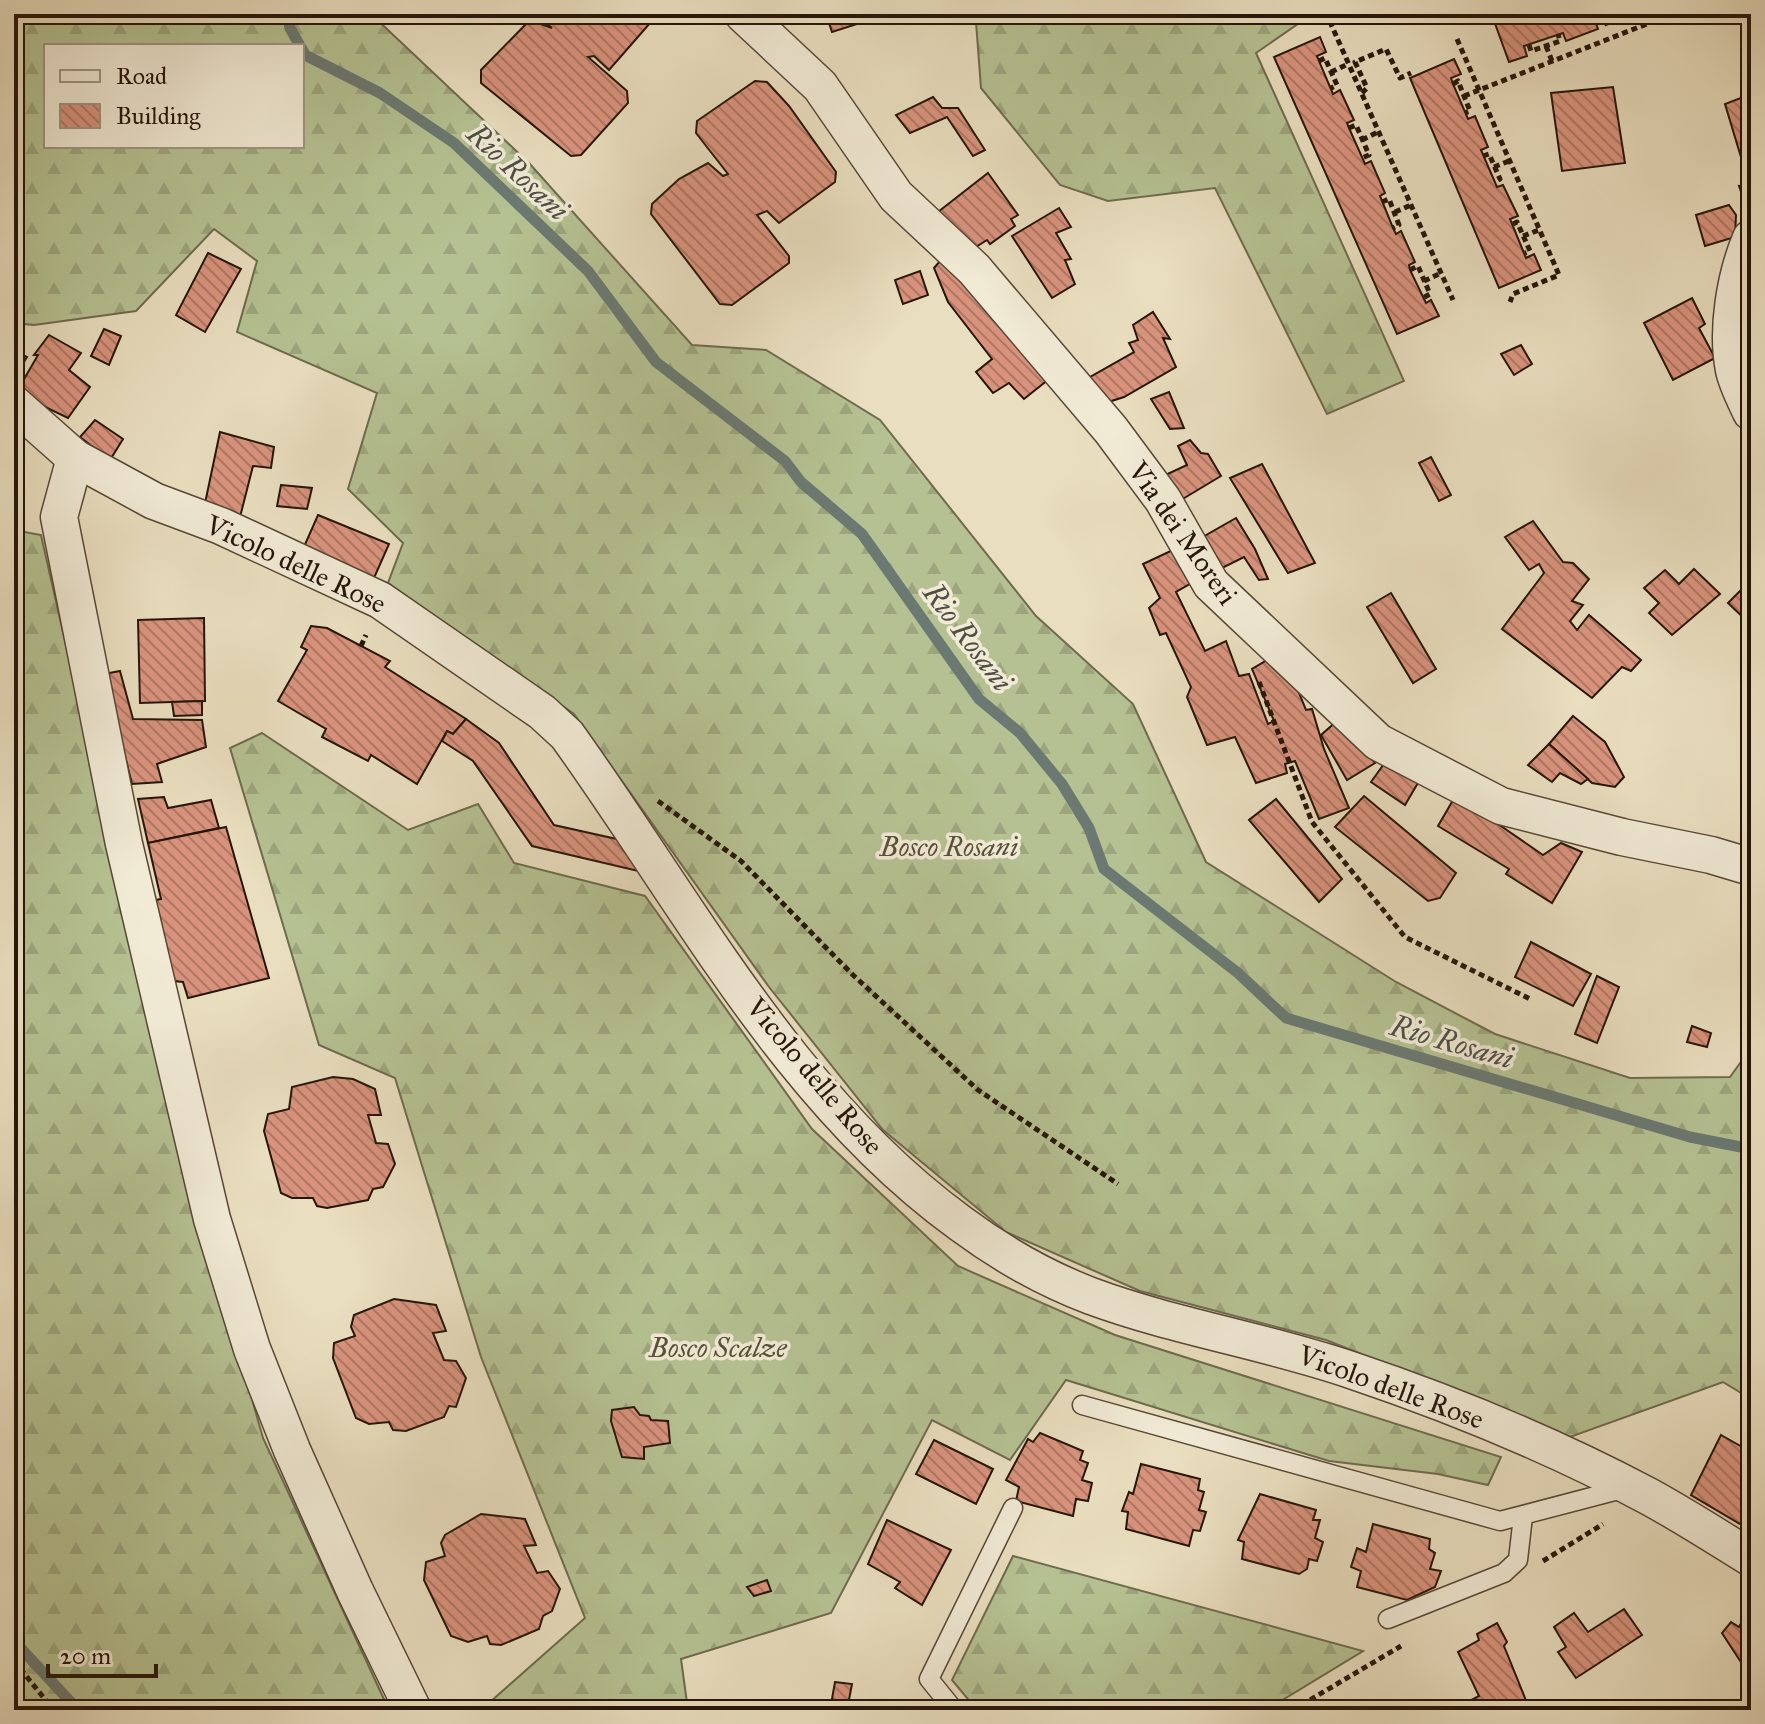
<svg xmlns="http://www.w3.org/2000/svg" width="1765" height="1724" font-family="'IM FELL Great Primer',serif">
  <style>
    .forest { fill: url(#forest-firs); stroke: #6e6b4e; stroke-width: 2; fill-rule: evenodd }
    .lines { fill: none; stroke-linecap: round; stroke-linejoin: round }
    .stream { stroke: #6b7972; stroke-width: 11 }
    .building { fill: url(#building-back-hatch); stroke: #26150a; stroke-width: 2 }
    .service-casing { stroke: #574737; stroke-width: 21 }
    .minor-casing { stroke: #574737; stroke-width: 39 }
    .path { stroke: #26150a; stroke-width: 5; stroke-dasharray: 6 4; stroke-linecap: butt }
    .service { stroke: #f1ead5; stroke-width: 18 }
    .minor { stroke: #f1ead5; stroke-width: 36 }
    .labels { text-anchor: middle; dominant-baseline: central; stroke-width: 7; stroke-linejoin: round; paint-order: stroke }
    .street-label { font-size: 28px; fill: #26150a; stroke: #f1ead5 }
    .park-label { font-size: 28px; font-style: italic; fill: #58513a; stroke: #f1ead5 }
    .water-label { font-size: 30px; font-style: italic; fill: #4e4f47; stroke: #f1ead5 }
  </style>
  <defs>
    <pattern id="forest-firs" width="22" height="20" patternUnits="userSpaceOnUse" patternTransform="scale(2)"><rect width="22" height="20" fill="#b5c192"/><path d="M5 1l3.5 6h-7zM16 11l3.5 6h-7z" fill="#9ca57d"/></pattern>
    <pattern id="building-back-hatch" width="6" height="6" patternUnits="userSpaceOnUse" patternTransform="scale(2)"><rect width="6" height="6" fill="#d9937d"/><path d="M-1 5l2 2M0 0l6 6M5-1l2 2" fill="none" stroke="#b07765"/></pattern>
  </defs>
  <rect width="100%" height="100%" fill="#e9debf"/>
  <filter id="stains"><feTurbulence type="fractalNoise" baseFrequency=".0025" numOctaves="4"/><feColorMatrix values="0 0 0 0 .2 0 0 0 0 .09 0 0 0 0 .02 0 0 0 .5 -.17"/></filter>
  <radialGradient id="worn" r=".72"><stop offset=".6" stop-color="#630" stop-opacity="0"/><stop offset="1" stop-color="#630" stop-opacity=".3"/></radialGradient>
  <g class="forest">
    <path d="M14 14H371L529 163 692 345 766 350 880 420 1036 616 1133 704 1206 862 1396 982 1495 1034 1630 1078 1730 1077 1751 1048V1399L1723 1382 1570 1437 1326 1340 1140 1291 1006 1232 883 1130 769 987 574 714 388 583 403 543 348 489 377 393 237 332 257 261 214 229 136 311 34 325 14 323ZM46 46H302V146H46Z"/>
    <path d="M979 14H1300L1302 21 1256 53 1404 381 1327 414 1215 188 1108 201 1060 185 981 88 976 22Z"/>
    <path d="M14 530 41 535 176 1132 263 1438 389 1710H14Z"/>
    <path d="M262 733 408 830 478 804 514 863 645 896 812 1129 958 1266 1115 1335 1501 1457 1488 1485 1438 1474 1329 1461 1066 1380 1010 1460 932 1420 831 1613 681 1659 688 1710H481L585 1618 481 1357 395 1078 319 1045 230 748Z"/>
    <path d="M1013 1556 1363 1651 1266 1710H977L952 1680Z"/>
  </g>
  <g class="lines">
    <g class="stream">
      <path d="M287 14 290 28 300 46"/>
      <path d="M302 49 305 55 380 93 454 143 588 271 656 362 785 461 801 482 862 534 979 699 1020 733 1062 784 1089 828 1104 869 1238 973 1286 1018 1690 1137 1751 1149"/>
      <path d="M14 1641 78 1710"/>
    </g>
  </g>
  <g class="building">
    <path d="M535 14H658L609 70 594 56 588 57 627 91 628 103 581 155 571 156 481 83V70L530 20 552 28Z"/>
    <path d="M826 14H885V15L832 32Z"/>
    <path d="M1503 14H1611L1595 20 1598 29 1566 41 1563 33 1524 46 1527 56 1509 62 1493 18Z"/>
    <path d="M1320 37 1326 52 1317 56 1319 61 1333 94 1340 90 1354 120 1347 123 1349 128 1365 164 1371 161 1385 193 1380 196 1393 228 1396 234 1401 231 1415 262 1409 265 1410 270 1426 303 1431 300 1439 316 1397 334 1274 57Z"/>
    <path d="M1454 59 1461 74 1451 78 1453 84 1468 119 1475 116 1488 147 1481 150 1497 187 1503 185 1518 216 1510 219 1526 258 1534 254 1541 270 1499 288 1410 78Z"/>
    <path d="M755 81 767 82 789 106 836 172 835 182 779 223 767 211 757 215 789 256V263L732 305 720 304 651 214 652 204 679 179 708 163 723 176 728 174 696 133 697 121Z"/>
    <path d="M1613 87 1625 163 1562 171 1551 93Z"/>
    <path d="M1751 94V202L1746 206 1739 186 1750 187 1725 104Z"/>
    <path d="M933 97 942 108H958L985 150 973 156 947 117 910 133 896 115Z"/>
    <path d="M988 173 1018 215 1011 219 1015 226 990 244 987 240 968 252 934 215Z"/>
    <path d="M1729 205 1736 215 1735 237 1705 246 1696 215Z"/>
    <path d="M1059 208 1071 227 1056 233 1071 259 1065 260 1075 284 1052 298 1012 236Z"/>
    <path d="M208 253 241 269 205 332 176 315Z"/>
    <path d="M947 253 1049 379 1024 399 1009 383 993 393 976 372 992 359 948 302 934 268Z"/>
    <path d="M920 271 928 295 903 304 895 280Z"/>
    <path d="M1692 298 1705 324 1699 328 1715 358 1673 380 1644 323Z"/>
    <path d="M1153 312 1170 339 1163 338 1176 367 1124 397 1105 403 1083 381 1134 352 1129 343 1138 340 1133 325Z"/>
    <path d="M104 329 121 336 109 365 91 356Z"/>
    <path d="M49 335 81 353 69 370 90 387 68 418 16 393 38 355H34Z"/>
    <path d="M1521 345 1532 364 1514 375 1501 354Z"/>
    <path d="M14 351 27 357 14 379Z"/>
    <path d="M1169 392 1184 428 1170 429 1151 399Z"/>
    <path d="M95 420 123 439 110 460 80 437Z"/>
    <path d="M220 432 274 447 271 468 253 466 240 517 204 508Z"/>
    <path d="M1190 440 1201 453 1208 454 1221 476 1176 503 1159 478 1187 465 1178 446Z"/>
    <path d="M1431 457 1451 495 1439 501 1419 463Z"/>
    <path d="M1262 464 1315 563 1288 573 1230 478Z"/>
    <path d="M281 485 312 488 307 509 277 506Z"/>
    <path d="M318 515 389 544 374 578 303 549Z"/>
    <path d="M1236 518 1255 549 1268 579 1259 580 1244 557 1218 570 1194 542Z"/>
    <path d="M1533 521 1563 562 1573 563 1589 579 1572 601 1583 605 1570 621 1577 630 1589 615 1641 660 1631 671 1622 667 1592 698 1502 629 1544 573 1539 564 1529 570 1505 537Z"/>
    <path d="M1179 547 1195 581 1176 592 1205 651 1226 641 1239 676 1249 674 1268 724 1274 721 1252 669 1274 656 1290 671 1306 710 1312 709 1324 749 1349 808 1319 819 1295 761 1285 764 1287 773 1256 783 1235 737 1207 745 1187 697 1191 687 1166 633 1160 635 1149 608 1160 598 1143 564Z"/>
    <path d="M1694 569 1720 594 1672 635 1649 613 1659 603 1644 588 1665 570 1679 584Z"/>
    <path d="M1749 582 1751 584V625L1728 603Z"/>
    <path d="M1391 593 1436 669 1413 683 1367 607Z"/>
    <path d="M204 618 205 701 140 703 138 620Z"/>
    <path d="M311 626 327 628 390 661 385 667 466 719 453 734 447 731 417 784 371 755 368 761 322 737 326 729 278 701 307 650 301 647Z"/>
    <path d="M120 671 133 719 202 720 206 747 157 764 162 782 132 784 104 674Z"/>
    <path d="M202 701V715L174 716 172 702Z"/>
    <path d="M1573 716 1605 742 1624 777 1615 787 1592 783 1549 744Z"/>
    <path d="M466 719 499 743 554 825 630 842 651 874 532 846 473 761 442 741 447 731 453 734Z"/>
    <path d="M1338 720 1350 727 1375 763 1347 780 1321 735Z"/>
    <path d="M1549 744 1588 779 1581 784 1560 773 1552 782 1528 765Z"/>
    <path d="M1389 757 1422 776 1405 805 1371 782Z"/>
    <path d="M1456 795 1543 855 1561 843 1582 852 1552 903 1506 874 1509 869 1438 826Z"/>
    <path d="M1364 796 1456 873 1440 898 1428 901 1335 827Z"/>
    <path d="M164 797 168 808 211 800 219 828 148 843 138 799Z"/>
    <path d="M1276 799 1342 879 1319 902 1249 820Z"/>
    <path d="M226 827 269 978 188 998 183 982 174 981 151 901 161 899 148 843Z"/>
    <path d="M1531 942 1591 974 1573 1006 1515 977Z"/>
    <path d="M1597 976 1619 987 1597 1043 1575 1034Z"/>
    <path d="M1692 1026 1711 1033 1707 1047 1687 1042Z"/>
    <path d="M333 1077 353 1079 375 1089 381 1115H368L376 1143 388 1144 395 1164 383 1187 373 1189 368 1200 327 1208 317 1206 313 1198H292L281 1193 264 1131 268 1114 289 1109 292 1087Z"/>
    <path d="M394 1299 436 1305 446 1331 433 1333 444 1360 456 1361 466 1378 456 1407 449 1406 444 1417 406 1431 393 1430 389 1422 369 1424 356 1418 333 1358 334 1343 355 1336 351 1327 354 1315Z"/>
    <path d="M634 1407 640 1415 649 1416 651 1420 668 1421 670 1443 644 1447V1459L622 1457 611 1421 612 1410Z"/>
    <path d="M1040 1433 1083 1451 1080 1460 1088 1463 1082 1480 1092 1483 1088 1501 1076 1499 1073 1516 1016 1501 1019 1487 1006 1480 1028 1439 1033 1442Z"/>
    <path d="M1721 1435 1751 1452V1536L1742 1531 1745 1527 1691 1495Z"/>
    <path d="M934 1440 993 1469 976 1504 916 1474Z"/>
    <path d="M1141 1464 1200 1479 1198 1490 1204 1492 1199 1510 1206 1512 1200 1531 1193 1530 1189 1546 1126 1529 1128 1512 1122 1511 1129 1492 1133 1494Z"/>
    <path d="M1260 1494 1316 1510 1313 1520H1320L1315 1538 1323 1542 1317 1561 1309 1559 1307 1569 1299 1574 1242 1559 1244 1542 1238 1540Z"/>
    <path d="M481 1514 525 1519 536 1545 524 1546 537 1573 548 1571 560 1589 552 1611 543 1616 539 1629 501 1645 490 1644 487 1636 468 1642 451 1636 424 1580 426 1562 445 1556 441 1543 445 1535Z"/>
    <path d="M887 1520 951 1550 922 1605 895 1588 900 1582 868 1564Z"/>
    <path d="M1373 1524 1430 1539 1429 1549 1435 1553 1430 1569 1441 1571 1435 1587 1407 1600 1357 1587 1361 1571 1351 1567 1357 1548 1366 1552Z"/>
    <path d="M767 1580 771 1591 754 1596 747 1587Z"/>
    <path d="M1751 1605V1667L1748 1673 1722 1633 1731 1622 1739 1627Z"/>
    <path d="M1624 1609 1642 1635 1576 1678 1558 1652 1566 1647 1554 1627 1574 1613 1588 1632Z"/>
    <path d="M1497 1623 1507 1642 1504 1646 1527 1703 1514 1710H1453L1479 1696 1458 1652 1479 1640 1477 1634Z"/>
    <path d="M835 1682 852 1684 847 1710H830Z"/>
  </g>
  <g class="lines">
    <defs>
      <g id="service">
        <path d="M1082 1405 1500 1521 1626 1488"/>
        <path d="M1388 1619 1504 1573 1518 1560 1523 1516"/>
        <path d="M954 1710 929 1679 1013 1508"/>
      </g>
      <g id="minor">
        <path d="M743 14 820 86 896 196 974 269 1111 430 1163 500 1211 584 1378 742 1501 806 1622 837 1711 855 1751 867"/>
        <path d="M1751 238C1735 276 1726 330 1734 370 1737 384 1745 399 1751 412"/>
        <path d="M14 404 75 458 154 501 221 526 380 600 542 712 567 735C688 903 789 1099 960 1223 999 1252 1046 1279 1091 1296 1175 1327 1266 1341 1351 1370 1452 1404 1554 1446 1648 1496 1683 1515 1717 1537 1751 1558"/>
        <path d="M75 458 59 517 124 844 212 1219 252 1349 292 1450 355 1591 413 1710"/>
      </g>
    </defs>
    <use href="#service" class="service-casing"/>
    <use href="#minor" class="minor-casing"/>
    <g class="path">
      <path d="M1330 14 1327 15 1453 300"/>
      <path d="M1599 18 1602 25 1630 14"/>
      <path d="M1457 39 1559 275 1513 294 1510 302"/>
      <path d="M1529 45 1531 51 1560 41 1558 34"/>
      <path d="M1546 46 1552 61"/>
      <path d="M1319 61 1325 58 1337 85 1331 88"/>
      <path d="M1331 72 1348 64"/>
      <path d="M1453 84 1458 81 1470 111 1465 113"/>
      <path d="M1362 93 1367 88 1355 62 1386 49 1400 78 1411 73"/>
      <path d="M1464 96 1672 14"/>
      <path d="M1349 128 1356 125 1369 155 1362 158"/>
      <path d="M1362 140 1378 132"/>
      <path d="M1483 156 1489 154 1500 179 1495 182"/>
      <path d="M1494 167 1509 161"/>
      <path d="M1382 202 1389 199 1399 225 1393 228"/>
      <path d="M1395 212 1411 205"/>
      <path d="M1513 224 1517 222 1530 251 1525 253"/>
      <path d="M1523 236 1539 230"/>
      <path d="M1410 270 1418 266 1430 294 1423 298"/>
      <path d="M1424 281 1441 273"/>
      <path d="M361 646 366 635"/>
      <path d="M1259 682 1312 822 1405 937 1530 999"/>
      <path d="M658 801 741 861 853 975 978 1090 1118 1184"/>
      <path d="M1543 1561 1603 1524"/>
      <path d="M14 1661 48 1703 49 1710"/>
      <path d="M1293 1710 1401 1646"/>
    </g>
    <use href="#service" class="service"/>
    <use href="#minor" class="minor"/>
  </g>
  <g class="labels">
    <g class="street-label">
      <text transform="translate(1183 533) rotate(55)">Via dei Moreri</text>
      <text transform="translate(296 564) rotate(25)">Vicolo delle Rose</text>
      <text transform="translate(815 1076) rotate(50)">Vicolo delle Rose</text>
      <text transform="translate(1391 1387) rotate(20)">Vicolo delle Rose</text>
    </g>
    <g class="park-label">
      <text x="949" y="846">Bosco Rosani</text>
      <text x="718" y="1347">Bosco Scalze</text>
    </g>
    <g class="water-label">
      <text transform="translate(518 172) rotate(43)">Rio Rosani</text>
      <text transform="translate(968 637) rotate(53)">Rio Rosani</text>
      <text transform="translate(1452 1042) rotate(16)">Rio Rosani</text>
    </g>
  </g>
  <rect width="1765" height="1724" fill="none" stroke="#e9debf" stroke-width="48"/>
  <rect x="16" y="16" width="1733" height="1692" fill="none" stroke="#26150a" stroke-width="4"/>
  <rect x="24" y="24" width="1717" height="1676" fill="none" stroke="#26150a" stroke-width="2"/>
  <rect x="44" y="44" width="260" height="104" fill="#f1ead5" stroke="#a09584" stroke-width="2"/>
  <rect x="60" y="70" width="40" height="12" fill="#f1ead5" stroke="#a09584" stroke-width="2"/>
  <text x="116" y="84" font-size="24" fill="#26150a">Road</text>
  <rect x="60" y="104" width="40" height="24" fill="url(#building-back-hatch)" stroke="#a09584" stroke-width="2"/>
  <text x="116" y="124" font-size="24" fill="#26150a">Building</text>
  <path d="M48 1664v12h108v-12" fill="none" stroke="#26150a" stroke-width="4"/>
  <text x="60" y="1664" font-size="24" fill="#26150a" stroke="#f1ead5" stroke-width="6" paint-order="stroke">20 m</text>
  <rect width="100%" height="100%" filter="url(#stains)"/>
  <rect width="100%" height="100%" fill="url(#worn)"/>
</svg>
